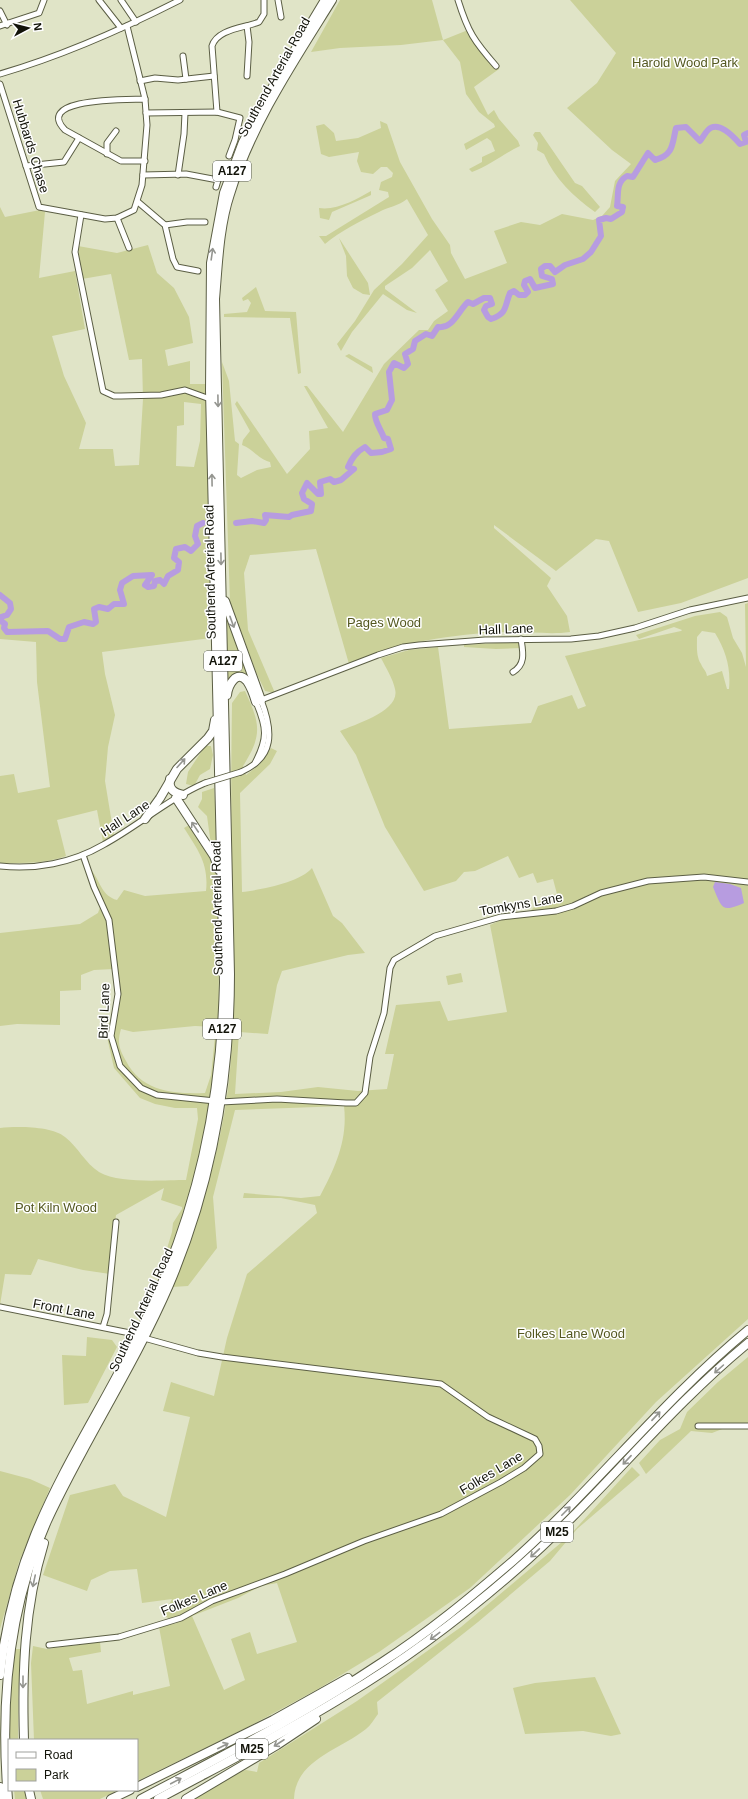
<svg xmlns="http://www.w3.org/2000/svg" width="748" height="1799" font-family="Helvetica,sans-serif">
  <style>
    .green { fill: #cbd199; fill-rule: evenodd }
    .water { fill: #b79ce0 }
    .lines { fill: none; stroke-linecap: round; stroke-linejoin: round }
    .river { stroke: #b79ce0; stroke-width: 6 }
    .minor-casing { stroke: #5b5e44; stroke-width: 7 }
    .highway-casing { stroke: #5b5e44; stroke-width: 10 }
    .minor { stroke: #fff; stroke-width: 5 }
    .highway { stroke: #fff; stroke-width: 8 }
    .minor-bridge-casing { stroke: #5b5e44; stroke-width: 7; stroke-linecap: butt }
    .minor-bridge { stroke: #fff; stroke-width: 5 }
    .oneway { stroke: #949590 }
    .labels { text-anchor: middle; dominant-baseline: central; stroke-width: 3; stroke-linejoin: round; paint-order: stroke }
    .shield { fill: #fff; stroke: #595a53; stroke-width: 1 }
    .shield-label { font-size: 12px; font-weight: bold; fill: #121309 }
    .park-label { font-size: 13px; fill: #545820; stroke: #fff }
    .street-label { font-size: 13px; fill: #121309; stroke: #fff }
  </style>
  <rect width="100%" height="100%" fill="#e0e4c7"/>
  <g class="green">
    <path d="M340 0H432L443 40 468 30 499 69 474 87 488 115 494 110 499 119 518 141 520 146C503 154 489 166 472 172L469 169 482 162V157L495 151 491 141 487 138 466 150 464 144 495 127 494 124 479 112 466 94 460 62 443 40 401 45 340 48 311 52Z"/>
    <path d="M570 0H748V578L681 603 638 612 609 541 596 539 556 571 494 525V528L551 578 547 586 567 616 570 632C549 635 527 631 506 632 452 634 399 642 349 664L316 549 250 555 244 573 248 630 275 693 265 691 256 672 230 602 222 362 229 381 235 441 239 444 237 475 241 478 257 470 271 467 270 462C258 459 253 449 242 445L243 440 250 431 235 404 237 401 287 474 310 449 309 431 328 428 304 386H307L343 432 384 364 419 330H428L434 321 448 311 435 290 448 281 430 250 412 268 385 286V289L417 313 407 310 383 294 352 332 341 351 337 344 355 321 374 290 402 264 428 235 407 199C399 206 388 207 379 212 362 220 339 232 325 244L319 236H326L389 197 388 192 379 190 381 182 392 177 393 173 387 167H381L373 174 361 172 357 161 359 152 329 157 321 154 316 126 324 124 334 133 336 141 358 138 381 128 380 121 387 124 400 162 432 219 450 245 451 253 465 279 507 263 494 231 521 222 540 225 562 214 593 220 602 216 610 207 615 181 631 164 612 150 567 108 597 83 616 53Z"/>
    <path d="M535 132H540L575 183 582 186 600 207 595 212C574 197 554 178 544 154L537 150 538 143 533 135Z"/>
    <path d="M371 191V195L369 196 332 212 329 220 320 218 319 208C336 211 357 199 371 191Z"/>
    <path d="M0 207 5 217 40 210 45 212 39 278 75 271 85 329 52 336 64 376 86 423 79 449H113L115 466 139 465 143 399 142 359 129 360 111 274 82 279 78 246 117 253 148 245 157 273 174 288 189 317 193 343 165 350 168 366 190 361V384H207L211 638 102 652 105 674 115 715 108 747 105 781 114 836 103 842 97 810 57 820 66 856C44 864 23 863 0 863V776L14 774 18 793 50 787 37 682 36 642 0 639ZM184 402 201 404 200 441 194 467 176 466 177 426 184 425Z"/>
    <path d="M339 238 368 283 370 295 363 294 353 288 347 276 346 256Z"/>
    <path d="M256 287 265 311 296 312 301 373 298 374 290 318 224 317V314L247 312 251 303 248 299 243 301 242 298Z"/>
    <path d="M349 354 372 367 373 373 345 356Z"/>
    <path d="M748 603V1319L656 1402 570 1495 470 1588 379 1652 318 1689 246 1728 137 1781V1740H34L31 1663 33 1646 47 1649 100 1642 101 1652 69 1658 73 1671 82 1670 87 1704 133 1691V1695L170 1686 159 1627 177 1623 163 1615 172 1599 142 1603 137 1569 110 1571 91 1580 87 1591 43 1575 70 1495 115 1484 123 1496 166 1517 190 1417 163 1411 171 1382 214 1396 227 1338 247 1274 317 1213 315 1205 281 1198H243L244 1193 301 1198 320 1196C335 1168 348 1140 344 1106L235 1110 213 1197 217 1248 188 1286 172 1287C198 1223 219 1157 228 1089 236 1024 233 958 232 893 231 830 231 766 232 703L240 692 245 691C260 723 263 735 243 766L246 775 260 764 271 748 277 751 270 764 240 793 242 892C260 890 301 882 312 868L333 916 342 923 365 953 348 955 282 971 277 985 268 1034 239 1032 235 1094 281 1092 318 1087 358 1091 387 1089 394 1054H385L396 1005 440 1001 448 1021 507 1012 490 925 501 920 526 916 542 898 557 894 553 879 537 883 533 873 519 878 508 856 475 871 464 872 456 881 424 891 385 827 356 755 340 731C355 724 401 711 395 689 393 679 386 668 381 658L409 650 438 647 449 729 531 723 538 706 572 695 578 709 586 706 565 656 681 631 682 630 674 627 639 639 636 635 695 616 720 612 727 617 733 638 742 653 746 667 745 604ZM702 631 715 633C726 651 731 668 729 689H727L722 671 707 676C706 670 703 669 701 664 696 656 697 646 697 637ZM277 1583 297 1642 257 1654 250 1632 231 1639 245 1680 224 1690 192 1616 238 1598 261 1586Z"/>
    <path d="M225 608 255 688 239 674 229 678 226 686Z"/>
    <path d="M514 642H518L521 648 496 649 464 647V645Z"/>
    <path d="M205 746H211L213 755 210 769 200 775 194 786 186 784 188 772Z"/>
    <path d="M214 788 218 844 215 850 210 838 207 816 198 807 202 799V792Z"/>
    <path d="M191 824C202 841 214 858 218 878L219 1015 210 1101 195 1180 164 1276 159 1275 172 1232 173 1223 182 1209V1207L161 1200 164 1188 116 1215 110 1274 83 1270 38 1259 31 1275 5 1274 0 1305V1128C17 1126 52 1126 65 1137 78 1147 85 1163 99 1172 120 1184 163 1180 186 1180L198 1119 197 1108H175L155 1104 140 1098 114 1068 107 1037 111 1036 117 994 114 969 94 970 81 975V990L60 991V1025L17 1024 0 1026V933L80 924 98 913 100 907 92 891 83 862C86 865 90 868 92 871 101 883 102 896 117 900L124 890 145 896 206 891C209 864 198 850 184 828ZM195 1026 216 1027 211 1075 205 1093C174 1094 142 1092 126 1061 119 1048 117 1043 121 1029L133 1032Z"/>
    <path d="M461 973 463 982 448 985 446 976Z"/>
    <path d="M87 1337 112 1340 117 1347 88 1403 64 1405 62 1355 86 1356Z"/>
    <path d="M748 1357V1426H730L712 1433 691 1431 646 1474 639 1463 660 1440 680 1429 687 1412 718 1382Z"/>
    <path d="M632 1467 640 1475 577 1529 550 1561 478 1622 377 1702 378 1714C374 1719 371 1725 366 1729 340 1750 295 1760 294 1799H192L238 1772 246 1770 257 1772 259 1763 357 1701 461 1627 569 1536Z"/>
    <path d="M0 1471 30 1479 50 1488 19 1562 0 1629Z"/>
    <path d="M14 1649H21L18 1697V1740H10L9 1688Z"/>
    <path d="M595 1677 621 1734 611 1736 583 1731 525 1734 513 1688 535 1683Z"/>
    <path d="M14 1790H26L28 1799H15Z"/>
    <path d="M40 1790H118L100 1799H43Z"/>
  </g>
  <path class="water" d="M715 882 730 884 741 888 744 903C721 913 722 908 713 887Z"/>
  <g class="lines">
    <g class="river">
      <path d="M236 523 252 521 264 523 266 520 265 515 289 517 292 515 311 511 312 504 304 499 302 493 307 483 318 494H321L320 482 330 479 334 482 341 480 354 469 348 467C352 458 356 452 365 447L371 453 382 452 391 449 388 439 384 438C381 429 375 423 375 414L387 410 392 400 389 372 394 363 404 368 408 364 405 354 413 349 415 341 426 334 432 336 438 327C453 329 458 311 468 302L473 304 484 298H490L492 304 486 306 484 310 488 317 491 319C508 313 504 307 510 293L514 291 519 295H525L528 292 524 285 525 281 530 279 535 288 553 284 552 279 542 276 541 269 545 266H550L555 272 565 265 583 259 591 252 601 236 599 220 606 218 611 219 622 212 623 207 617 206C619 195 615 183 627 176L633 177 648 153 655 160C674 155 672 144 676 128L686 127 700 141C703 137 705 133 708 130 718 120 733 136 740 144L746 142 744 135 748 133"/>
      <path d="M0 595 10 603 11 609 7 615 1 617V621L5 624 4 628 7 632 48 631 60 639H65L69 627 84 622 93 624 96 622 94 609 99 607 108 609 114 604H124L120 590 122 583 133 576 152 575 145 585 148 587 154 586 155 581 160 580 164 584 168 576 178 570 179 562 174 558 176 549 185 547 191 551 198 544 195 536 197 526 203 523"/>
    </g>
    <defs>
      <g id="minor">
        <path d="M99 0 121 28"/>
        <path d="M121 0 136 22"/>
        <path d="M278 0 281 17"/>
        <path d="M458 0C468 32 474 41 496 66"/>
        <path d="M0 11 7 25"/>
        <path d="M0 26 39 13 44 0"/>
        <path d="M247 26 249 42 247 76"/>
        <path d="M183 56 186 79"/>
        <path d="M0 74C62 56 123 29 180 0"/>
        <path d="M140 81 155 78 178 80 214 76"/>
        <path d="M0 84 39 207 105 219 117 218 134 210 142 185 147 125 145 99 127 26"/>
        <path d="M145 99C130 100 33 97 65 130L121 161H145"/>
        <path d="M217 112 212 46C217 29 244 28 259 22L264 14V0"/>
        <path d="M146 113 217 112 240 118 235 140 229 156"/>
        <path d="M107 154V143L116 131"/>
        <path d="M26 166 64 162 79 138"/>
        <path d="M143 175 186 174 218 180 222 168"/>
        <path d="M178 175 184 134 185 113"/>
        <path d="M216 187 218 180"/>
        <path d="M138 202 165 225 173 259 177 267 198 271"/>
        <path d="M81 215 75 252 103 391 114 396H121L161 395 185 390 210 399"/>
        <path d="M117 218 129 248"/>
        <path d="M165 225 187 222H205"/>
        <path d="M513 672C526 664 523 652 521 639"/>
        <path d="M255 763C268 738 267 728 256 702L378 655 403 647 419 645 485 640 571 639 599 636 635 628 690 610 748 598"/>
        <path d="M241 772C275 757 273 731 261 700"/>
        <path d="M83 855 94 887 109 920 118 994 111 1036 120 1066 141 1088 157 1095 215 1101"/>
        <path d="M0 866C35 870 72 863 103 845 138 826 168 799 205 783"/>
        <path d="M221 1102 277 1099 346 1103H356L365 1093 370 1057 384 1013 390 968 394 960 435 936 501 917 556 911 573 906 601 893 648 881 704 877 748 882"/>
        <path d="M0 1307 130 1333 140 1330"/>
        <path d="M103 1327 107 1314 116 1222"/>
        <path d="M698 1426H748"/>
        <path d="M49 1645 119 1637 181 1618 212 1601 285 1574 364 1541 441 1514 501 1482 524 1468 540 1454 539 1446 535 1439 488 1417 441 1384 222 1357 198 1353 144 1338"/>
      </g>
      <g id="highway">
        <path d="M225 601 261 700"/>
        <path d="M227 695C228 686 236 669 247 681 251 687 254 695 256 702"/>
        <path d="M170 779C168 789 174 793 183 795"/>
        <path d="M176 798 214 856 219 870"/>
        <path d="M145 819 160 798 177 769 208 738 213 731 215 720"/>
        <path d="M0 1675C5 1627 17 1579 35 1535 65 1461 111 1394 145 1321 198 1211 221 1104 224 982L210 391 211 263 224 193 243 142 269 93 325 0"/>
        <path d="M24 1740C22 1672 24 1608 44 1543"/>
        <path d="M0 1787 2 1799"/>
        <path d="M137 1787 273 1720 348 1678"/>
        <path d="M29 1790 31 1799"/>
        <path d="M8 1799C0 1705 8 1608 47 1521 84 1441 134 1366 169 1285 211 1186 230 1081 230 974L215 299C218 265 219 227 230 194 251 125 294 61 332 0"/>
        <path d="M111 1799 130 1790"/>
        <path d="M141 1799C222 1756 305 1714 381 1663 428 1633 471 1597 513 1561 595 1488 663 1400 748 1330"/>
        <path d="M158 1799C221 1765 285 1733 346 1695 407 1659 463 1616 516 1570 598 1499 664 1412 748 1343"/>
        <path d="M186 1799 277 1745 316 1719"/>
      </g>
    </defs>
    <use href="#minor" class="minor-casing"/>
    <use href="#highway" class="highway-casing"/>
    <use href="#minor" class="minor"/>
    <use href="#highway" class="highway"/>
    <defs>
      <path id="minor-bridge" d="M205 783 241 772"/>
    </defs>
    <use href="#minor-bridge" class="minor-bridge-casing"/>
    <use href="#minor-bridge" class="minor-bridge"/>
  </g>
  <defs><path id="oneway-shaft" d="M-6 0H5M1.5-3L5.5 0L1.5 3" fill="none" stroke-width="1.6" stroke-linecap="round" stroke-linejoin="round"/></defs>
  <g class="oneway">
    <use href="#oneway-shaft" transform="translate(212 254) rotate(-82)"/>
    <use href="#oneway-shaft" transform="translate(218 401) rotate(89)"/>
    <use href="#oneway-shaft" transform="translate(212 480) rotate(-91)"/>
    <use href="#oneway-shaft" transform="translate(221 559) rotate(89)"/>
    <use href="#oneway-shaft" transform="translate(232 622) rotate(70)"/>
    <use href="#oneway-shaft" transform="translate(181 763) rotate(-48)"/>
    <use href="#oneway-shaft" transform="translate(195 827) rotate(-124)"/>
    <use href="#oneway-shaft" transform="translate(719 1369) rotate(138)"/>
    <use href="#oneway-shaft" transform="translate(656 1416) rotate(-47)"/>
    <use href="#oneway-shaft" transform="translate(627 1460) rotate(133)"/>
    <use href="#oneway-shaft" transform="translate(566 1511) rotate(-45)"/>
    <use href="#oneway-shaft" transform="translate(535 1553) rotate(137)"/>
    <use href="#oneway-shaft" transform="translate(34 1581) rotate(102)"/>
    <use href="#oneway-shaft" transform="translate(435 1636) rotate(143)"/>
    <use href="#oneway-shaft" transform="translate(23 1682) rotate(90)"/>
    <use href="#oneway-shaft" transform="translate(279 1743) rotate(147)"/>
    <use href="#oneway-shaft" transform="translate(223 1746) rotate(-27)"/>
    <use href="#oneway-shaft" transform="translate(176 1781) rotate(-28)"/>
  </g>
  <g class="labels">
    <g class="shield">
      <rect x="213" y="161" width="38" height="20" rx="3"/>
      <rect x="204" y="651" width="38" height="20" rx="3"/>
      <rect x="203" y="1019" width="38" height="20" rx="3"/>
      <rect x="541" y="1522" width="32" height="20" rx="3"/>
      <rect x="236" y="1739" width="32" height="20" rx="3"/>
    </g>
    <g class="shield-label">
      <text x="232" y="171">A127</text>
      <text x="223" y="661">A127</text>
      <text x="222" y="1029">A127</text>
      <text x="557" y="1532">M25</text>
      <text x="252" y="1749">M25</text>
    </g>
    <g class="park-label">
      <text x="685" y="62">Harold Wood Park</text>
      <text x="384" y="622">Pages Wood</text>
      <text x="56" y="1207">Pot Kiln Wood</text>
      <text x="571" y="1333">Folkes Lane Wood</text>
    </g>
    <g class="street-label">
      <text transform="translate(274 77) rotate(-61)">Southend Arterial Road</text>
      <text transform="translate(31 146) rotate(73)">Hubbards Chase</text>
      <text transform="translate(210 572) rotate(-91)">Southend Arterial Road</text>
      <text transform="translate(506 629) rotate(-2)">Hall Lane</text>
      <text transform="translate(125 818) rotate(-33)">Hall Lane</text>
      <text transform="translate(521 904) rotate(-10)">Tomkyns Lane</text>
      <text transform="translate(217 908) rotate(-91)">Southend Arterial Road</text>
      <text transform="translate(104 1011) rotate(-88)">Bird Lane</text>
      <text transform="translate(64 1309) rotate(11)">Front Lane</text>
      <text transform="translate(141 1310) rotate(-65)">Southend Arterial Road</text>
      <text transform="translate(491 1473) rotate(-31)">Folkes Lane</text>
      <text transform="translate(194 1598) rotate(-23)">Folkes Lane</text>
    </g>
  </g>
  <rect x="8" y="1739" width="130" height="52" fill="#ffffff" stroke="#a0a19d"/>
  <rect x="16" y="1752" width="20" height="6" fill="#ffffff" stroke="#a0a19d"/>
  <text x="44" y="1759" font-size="12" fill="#121309">Road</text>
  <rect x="16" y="1769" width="20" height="12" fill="#cbd199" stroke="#a0a19d"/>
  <text x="44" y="1779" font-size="12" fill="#121309">Park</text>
  <g transform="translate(28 28) rotate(83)" stroke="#ffffff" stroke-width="3" paint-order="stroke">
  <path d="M0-3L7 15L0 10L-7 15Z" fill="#121309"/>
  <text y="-6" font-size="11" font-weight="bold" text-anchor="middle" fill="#121309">N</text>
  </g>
</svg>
